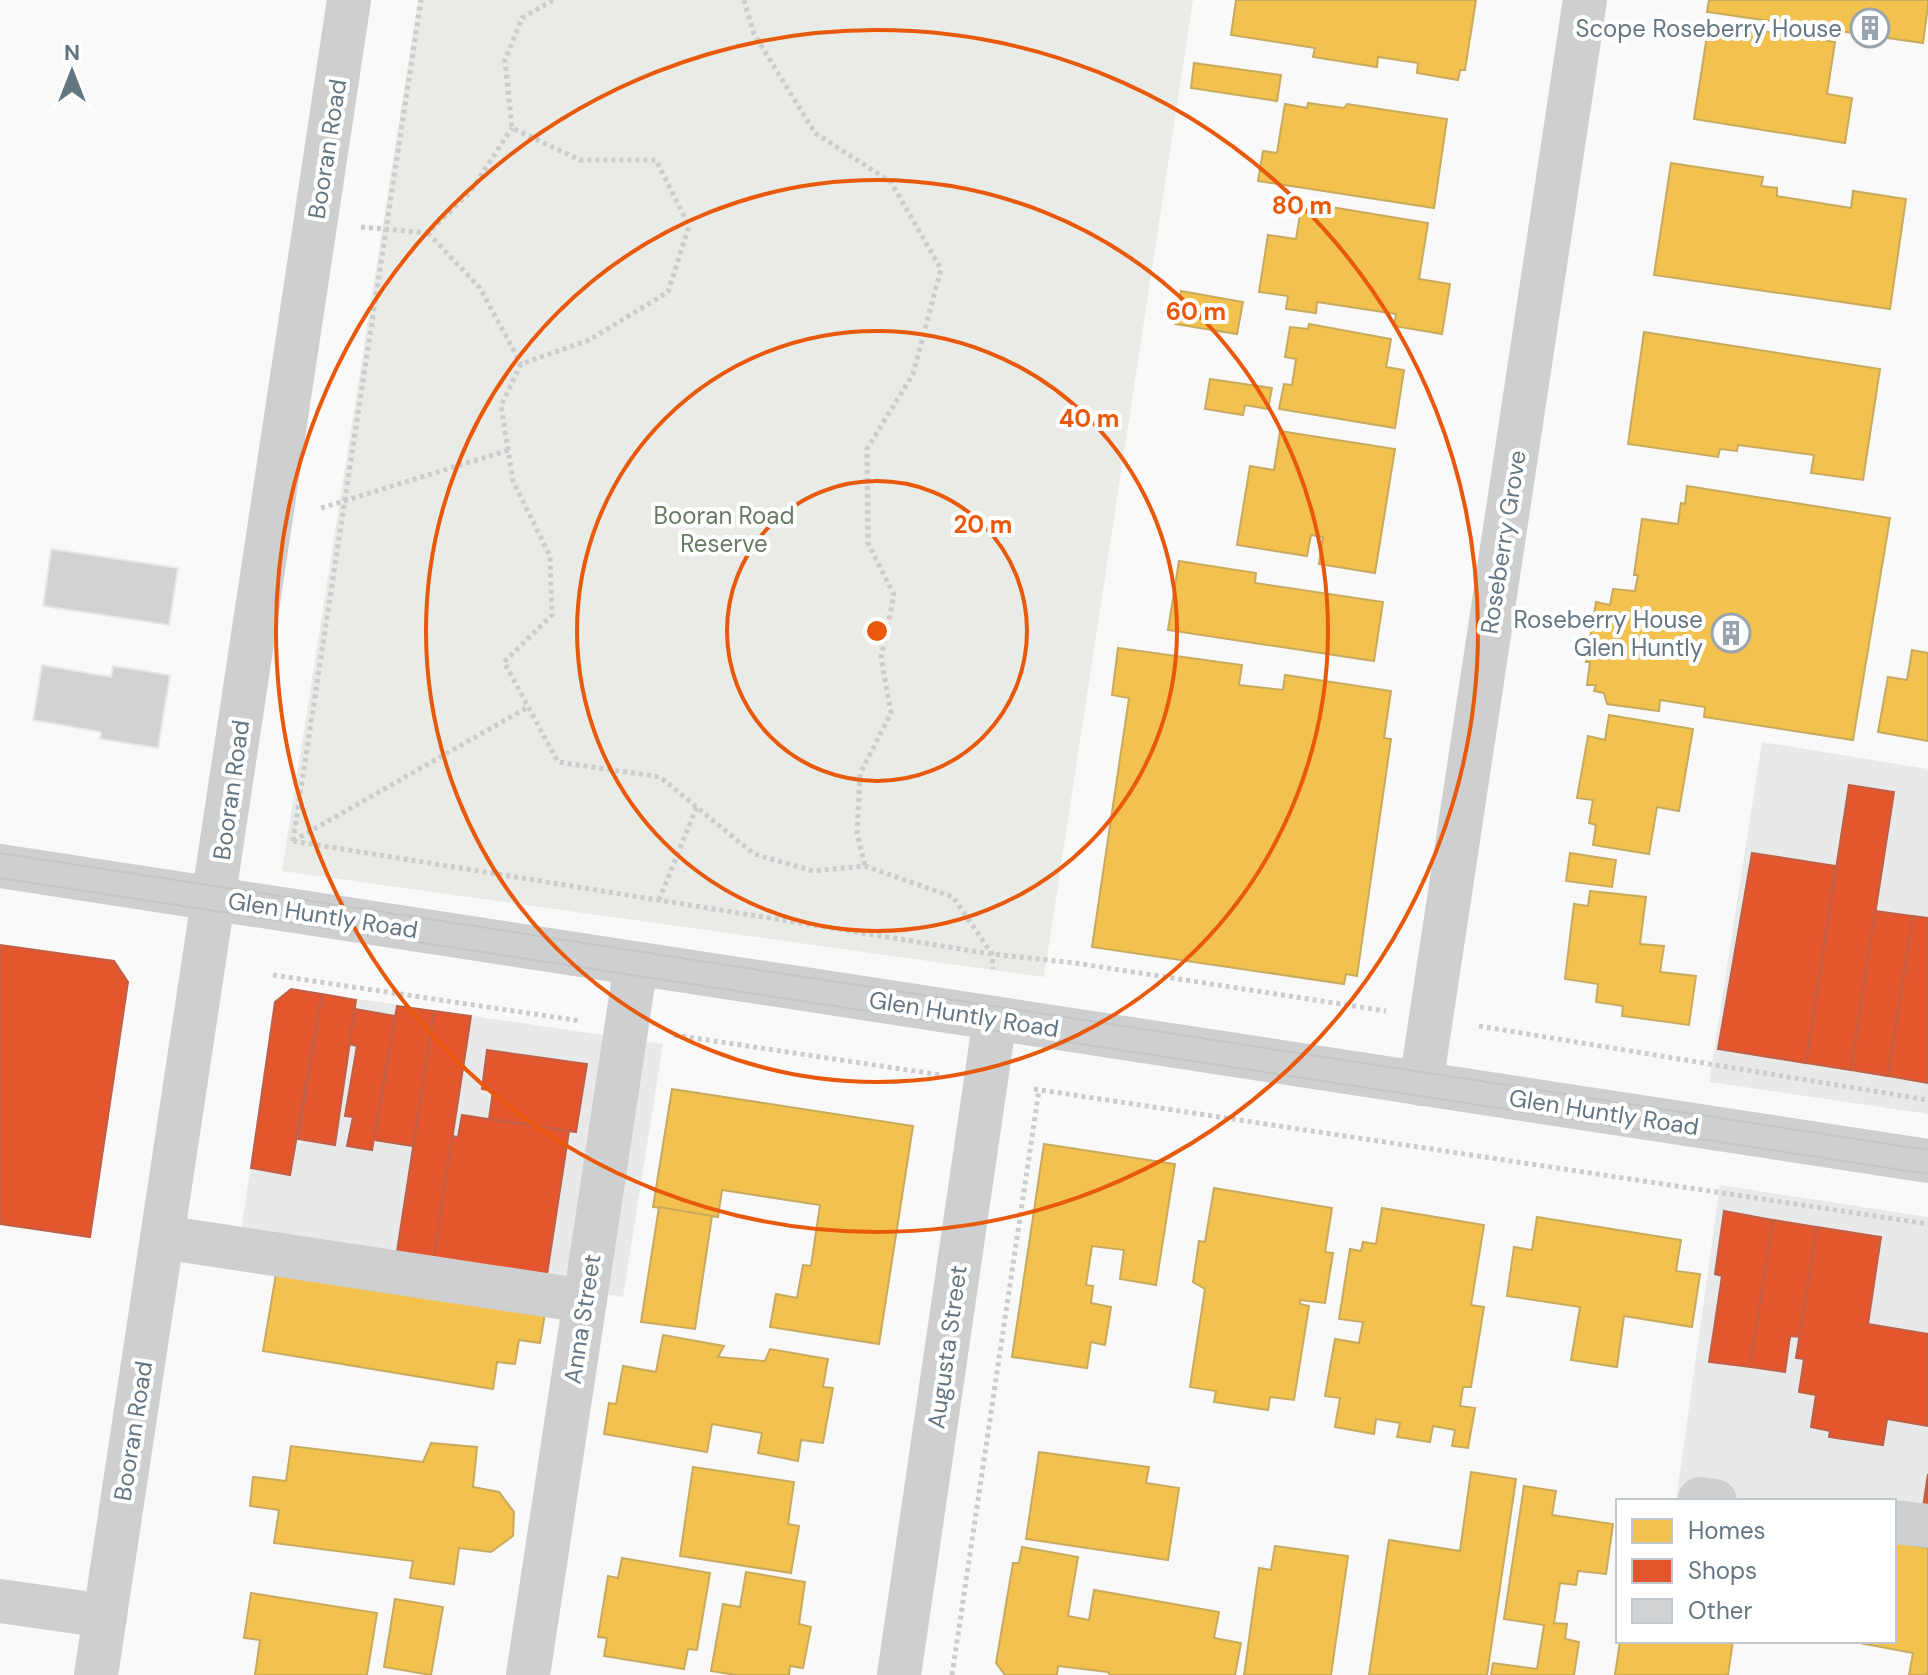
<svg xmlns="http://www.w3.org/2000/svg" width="1928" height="1675" font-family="'DM Sans',sans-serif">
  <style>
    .built { fill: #e8e9e9 }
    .green { fill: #e8ebe6 }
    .homes { fill: #f2c14e; stroke: #c8aa5e; stroke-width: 2 }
    .shops { fill: #e4572e; stroke: #be6048; stroke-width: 2 }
    .building { fill: #d0d2d3; stroke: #e8e8e8; stroke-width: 2 }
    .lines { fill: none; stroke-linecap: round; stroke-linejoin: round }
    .path { stroke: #cbcccd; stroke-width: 5; stroke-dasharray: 4 4; stroke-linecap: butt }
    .minor { stroke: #cecfd0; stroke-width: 44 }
    .tram { stroke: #c3c5c6; stroke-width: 2 }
    .ring { fill: none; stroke: #e8590c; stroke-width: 4 }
    .labels { text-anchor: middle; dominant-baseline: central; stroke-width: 8; stroke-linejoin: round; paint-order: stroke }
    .poi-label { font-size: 24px; fill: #657683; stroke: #fff; text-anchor: end }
    .street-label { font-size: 24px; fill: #657683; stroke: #fff }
    .park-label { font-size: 24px; fill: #687a64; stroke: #fff }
    .centre { fill: #e8590c; stroke: #fff; stroke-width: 4 }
    .ring-label { font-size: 24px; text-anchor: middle; font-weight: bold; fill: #e8590c; stroke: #fff; stroke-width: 8; stroke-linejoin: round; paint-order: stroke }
  </style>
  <rect width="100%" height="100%" fill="#f9f9f9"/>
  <g class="built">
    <path d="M1762 742 1928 769V1114L1709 1082Z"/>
    <path d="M291 989 663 1044 623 1297 240 1237 275 1002Z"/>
    <path d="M1720 1185 1928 1217V1533L1894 1501H1676Z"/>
  </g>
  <path class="green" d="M418 0H1193L1044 977 282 871Z"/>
  <g class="homes">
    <path d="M1236 0H1476L1465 70H1460L1458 80 1417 73 1418 63 1378 57 1377 67 1313 57 1315 48 1231 35Z"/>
    <path d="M1709 0H1928V6L1923 43 1707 12Z"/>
    <path d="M1709 23 1835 42 1827 94 1852 98 1845 143 1694 119Z"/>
    <path d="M1194 63 1281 75 1277 101 1191 88Z"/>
    <path d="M1308 103 1344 108 1347 104 1447 119 1434 208 1258 181 1263 151 1277 153 1285 104 1307 108Z"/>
    <path d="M1671 163 1763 177 1761 186 1777 188V196L1851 208 1853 191 1906 199 1890 309 1654 275Z"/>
    <path d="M1331 207 1428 223 1419 279 1450 284 1442 334 1394 326 1396 314 1317 302 1316 313 1286 309 1288 296 1259 292 1268 235 1296 239 1301 209 1330 213Z"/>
    <path d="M1181 291 1243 302 1237 334 1175 324Z"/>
    <path d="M1309 324 1391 339 1386 367 1404 370 1395 428 1279 409 1284 384 1292 385 1296 359 1285 357 1290 327 1308 329Z"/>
    <path d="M1644 332 1880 369 1863 480 1811 473 1814 455 1738 445 1737 451 1720 449 1718 457 1628 444Z"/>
    <path d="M1210 379 1272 388 1268 409 1245 405 1243 415 1205 409Z"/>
    <path d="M1280 431 1395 449 1375 573 1319 564 1323 537 1311 535 1307 556 1237 545 1250 466 1274 470Z"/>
    <path d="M1687 486 1890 518 1853 740 1704 717 1705 707 1660 700 1659 711 1607 704 1604 693 1594 691 1596 685H1587L1590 662H1586L1596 602 1610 605 1613 589 1635 591 1638 575H1634L1642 519 1678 524 1681 503 1685 504Z"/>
    <path d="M1179 561 1256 573 1255 583 1383 602 1374 661 1168 630Z"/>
    <path d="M1118 648 1242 665 1239 685 1283 690 1285 675 1391 691 1384 738 1391 739 1357 976 1346 974 1344 984 1092 947 1129 698 1112 695Z"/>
    <path d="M1912 650 1928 653V741L1878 732 1888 677 1907 680Z"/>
    <path d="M1609 715 1693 729 1679 811 1657 807 1649 854 1593 845 1596 825 1589 823 1593 800 1577 798 1588 736 1605 740Z"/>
    <path d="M1570 853 1616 860 1612 887 1566 881Z"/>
    <path d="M1590 891 1646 897 1640 944 1664 946 1660 972 1696 976 1689 1025 1622 1016 1623 1006 1596 1002 1598 984 1565 979 1574 904 1588 906Z"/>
    <path d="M672 1089 913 1126 879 1344 770 1327 776 1294 797 1298 803 1265 811 1266 820 1205 722 1190 718 1217 653 1207Z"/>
    <path d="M1044 1144 1175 1164 1156 1285 1120 1279 1124 1250 1092 1246 1086 1285 1093 1286 1091 1303 1111 1307 1105 1345 1091 1342 1087 1368 1012 1357Z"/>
    <path d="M1214 1188 1332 1208 1325 1252 1333 1253 1325 1303 1300 1300V1304L1309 1306 1294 1400 1270 1397 1268 1410 1214 1402 1216 1391 1190 1387 1205 1289 1193 1282 1199 1241 1205 1242Z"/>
    <path d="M659 1207 712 1216 695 1329 641 1322Z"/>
    <path d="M1382 1208 1484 1225 1471 1305 1484 1307 1471 1387H1463L1460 1406 1475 1408 1468 1448 1452 1446 1455 1430 1433 1426 1430 1442 1397 1437 1400 1423 1376 1419 1374 1434 1335 1427 1340 1398 1325 1396 1335 1339 1359 1343 1363 1322 1339 1319 1350 1249 1361 1251 1363 1242 1376 1244Z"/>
    <path d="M1537 1217 1681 1240 1676 1271 1700 1274 1692 1327 1624 1316 1617 1367 1571 1360 1580 1307 1507 1296 1514 1247 1532 1250Z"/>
    <path d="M277 1268 545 1313 540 1343 519 1340 515 1364 497 1362 493 1389 263 1351Z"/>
    <path d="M663 1335 724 1346 718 1357 765 1361 770 1349 828 1359 823 1387 833 1388 823 1443 801 1440 798 1461 758 1453 762 1433 712 1424 707 1452 604 1434 609 1403 616 1404 623 1366 656 1372Z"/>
    <path d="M431 1443 477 1447 473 1487 499 1492 514 1512 513 1536 491 1552 459 1548 454 1584 410 1578 413 1561 274 1543 279 1510 250 1506 253 1477 286 1481 291 1446 423 1462Z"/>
    <path d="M1039 1452 1149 1467 1146 1483 1179 1488 1168 1560 1026 1539Z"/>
    <path d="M693 1467 794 1482 788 1524 799 1526 791 1573 680 1556Z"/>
    <path d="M1471 1472 1516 1479 1487 1675H1369L1389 1540 1460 1551Z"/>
    <path d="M1524 1486 1556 1491 1552 1515 1613 1524 1606 1574 1578 1571 1576 1585 1560 1583 1554 1623 1567 1624 1565 1639 1579 1642 1574 1675H1491L1493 1663 1537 1669 1544 1625 1504 1619Z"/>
    <path d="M1894 1542 1928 1548V1675H1909L1913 1653 1849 1641H1894Z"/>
    <path d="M1275 1546 1348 1556 1331 1675H1244L1259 1568 1271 1570Z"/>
    <path d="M1022 1547 1078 1557 1068 1616 1089 1620 1094 1590 1219 1612 1214 1638 1241 1643 1235 1675H1110L1108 1672 1058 1666 1057 1675H1005L996 1663 1013 1563H1019Z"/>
    <path d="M622 1558 710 1573 697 1650 688 1649 684 1669 604 1656 607 1638 598 1637 608 1576 618 1578Z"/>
    <path d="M746 1572 805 1582 799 1624 811 1627 803 1668 790 1666 789 1675H736L711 1671 723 1604 740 1607Z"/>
    <path d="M251 1593 377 1613 367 1675H255L260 1640 244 1638Z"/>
    <path d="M395 1599 443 1607 431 1675 384 1667Z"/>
    <path d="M1620 1641H1733L1728 1675H1615Z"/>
  </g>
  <g class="shops">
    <path d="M1849 785 1894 792 1851 1070 1806 1063Z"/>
    <path d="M1752 853 1836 866 1806 1063 1718 1049Z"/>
    <path d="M1875 911 1913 916 1888 1076 1851 1070Z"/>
    <path d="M1913 916 1928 918V1083L1888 1076Z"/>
    <path d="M0 945 114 961 128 982 90 1237 0 1224Z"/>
    <path d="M291 989 322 994 290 1175 251 1168 275 1002Z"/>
    <path d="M322 994 356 1000 335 1145 298 1139Z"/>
    <path d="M397 1006 434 1011 413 1146 374 1140Z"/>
    <path d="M355 1009 395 1016 372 1150 347 1146 353 1117 345 1116 357 1046 349 1044Z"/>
    <path d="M434 1011 471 1016 433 1264 396 1258Z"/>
    <path d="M487 1050 587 1064 576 1132 489 1119 493 1091 482 1089Z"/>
    <path d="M462 1115 569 1131 546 1281 433 1264 452 1136 458 1137Z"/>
    <path d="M1724 1211 1773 1220 1750 1367 1709 1362 1722 1276 1715 1274Z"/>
    <path d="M1773 1220 1817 1227 1800 1337 1790 1336 1785 1372 1750 1367Z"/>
    <path d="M1817 1227 1881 1237 1868 1324 1928 1334V1426L1887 1419 1883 1445 1829 1437 1830 1431 1811 1427 1816 1395 1799 1392 1804 1359 1796 1358Z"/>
    <path d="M1928 1474V1515L1922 1514Z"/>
  </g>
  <g class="building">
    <path d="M51 549 178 568 169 625 43 606Z"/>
    <path d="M42 665 111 677 113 666 170 675 158 748 100 739 101 732 33 720Z"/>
  </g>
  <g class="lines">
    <g class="path">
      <path d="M553 0 522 18 505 60 512 128 580 160H656L689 226 668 292 589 340 521 364 501 406 513 481 550 556 552 615 504 662 558 762 660 777 754 854 813 871 865 866 953 897 992 954 993 969"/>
      <path d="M744 0 754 34 815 133 891 182 941 269 913 374 867 449 868 543 894 595 881 658 891 713 860 774 857 833 865 866"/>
      <path d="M361 227 428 233 470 192 512 128"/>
      <path d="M428 233 480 288 521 364"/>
      <path d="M321 508 509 450"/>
      <path d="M293 841 992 954 1075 963 1386 1011"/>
      <path d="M293 841 421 0"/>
      <path d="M293 841 528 707"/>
      <path d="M659 900 697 806"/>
      <path d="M273 975 581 1021"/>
      <path d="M1479 1026 1928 1100"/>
      <path d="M674 1035 941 1075"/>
      <path d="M1034 1089 1928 1224"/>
      <path d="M952 1675 1039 1090"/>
    </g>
    <g class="minor">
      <path d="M0 866 1928 1161"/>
      <path d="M1421 1084 1585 0"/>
      <path d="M162 1237 585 1301"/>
      <path d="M1700 1499 1715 1501"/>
      <path d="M1894 1522 1928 1526"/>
      <path d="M0 1601 105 1616"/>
      <path d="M96 1675 349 0"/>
      <path d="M528 1675 636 964"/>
      <path d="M899 1675 995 1018"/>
    </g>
    <g class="tram">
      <path d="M0 853 1928 1150"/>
      <path d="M0 878 1928 1174"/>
    </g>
  </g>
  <g class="ring">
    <circle cx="877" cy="631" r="150"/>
    <circle cx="877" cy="631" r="300"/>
    <circle cx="877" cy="631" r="451"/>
    <circle cx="877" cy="631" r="601"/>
  </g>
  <defs>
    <symbol id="building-ring" viewBox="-11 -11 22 22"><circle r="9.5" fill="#fff" stroke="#99a4ac" stroke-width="1.5"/><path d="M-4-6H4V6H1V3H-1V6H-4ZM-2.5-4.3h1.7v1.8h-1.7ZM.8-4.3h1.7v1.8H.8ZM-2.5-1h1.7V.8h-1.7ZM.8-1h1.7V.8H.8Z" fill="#99a4ac"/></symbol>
  </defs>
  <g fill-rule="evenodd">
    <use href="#building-ring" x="1848" y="6" width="44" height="44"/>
    <use href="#building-ring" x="1709" y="611" width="44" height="44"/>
  </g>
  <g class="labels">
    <g class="poi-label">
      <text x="1842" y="28">Scope Roseberry House</text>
      <text x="1703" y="619">Roseberry House<tspan x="1703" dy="28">Glen Huntly</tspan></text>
    </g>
    <g class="street-label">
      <text transform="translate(327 149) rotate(-81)">Booran Road</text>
      <text transform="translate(1503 542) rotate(-81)">Roseberry Grove</text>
      <text transform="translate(231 790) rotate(-82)">Booran Road</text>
      <text transform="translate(323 915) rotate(9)">Glen Huntly Road</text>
      <text transform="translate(964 1014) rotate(9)">Glen Huntly Road</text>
      <text transform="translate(1604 1112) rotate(9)">Glen Huntly Road</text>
      <text transform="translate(582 1319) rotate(-81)">Anna Street</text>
      <text transform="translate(947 1347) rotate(-82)">Augusta Street</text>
      <text transform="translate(133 1431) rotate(-81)">Booran Road</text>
    </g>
    <g class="park-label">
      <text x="724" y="515">Booran Road<tspan x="724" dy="28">Reserve</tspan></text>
    </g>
  </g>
  <circle cx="877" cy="631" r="12" class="centre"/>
  <g class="ring-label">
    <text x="1302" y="214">80 m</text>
    <text x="1196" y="320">60 m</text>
    <text x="1089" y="427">40 m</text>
    <text x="983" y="533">20 m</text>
  </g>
  <rect x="1616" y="1499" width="280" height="144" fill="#ffffff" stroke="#c1c8cd" stroke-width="2"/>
  <rect x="1632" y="1519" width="40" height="24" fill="#f2c14e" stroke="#c1c8cd" stroke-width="2"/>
  <text x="1688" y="1539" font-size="24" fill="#657683">Homes</text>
  <rect x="1632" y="1559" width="40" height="24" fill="#e4572e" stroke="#c1c8cd" stroke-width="2"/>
  <text x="1688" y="1579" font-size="24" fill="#657683">Shops</text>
  <rect x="1632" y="1599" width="40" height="24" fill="#d0d2d3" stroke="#c1c8cd" stroke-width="2"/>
  <text x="1688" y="1619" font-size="24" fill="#657683">Other</text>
  <g transform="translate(72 72)" stroke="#ffffff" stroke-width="6" paint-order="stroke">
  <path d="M0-6L14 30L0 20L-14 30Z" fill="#657683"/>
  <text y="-12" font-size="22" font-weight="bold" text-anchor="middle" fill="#657683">N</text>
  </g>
</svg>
